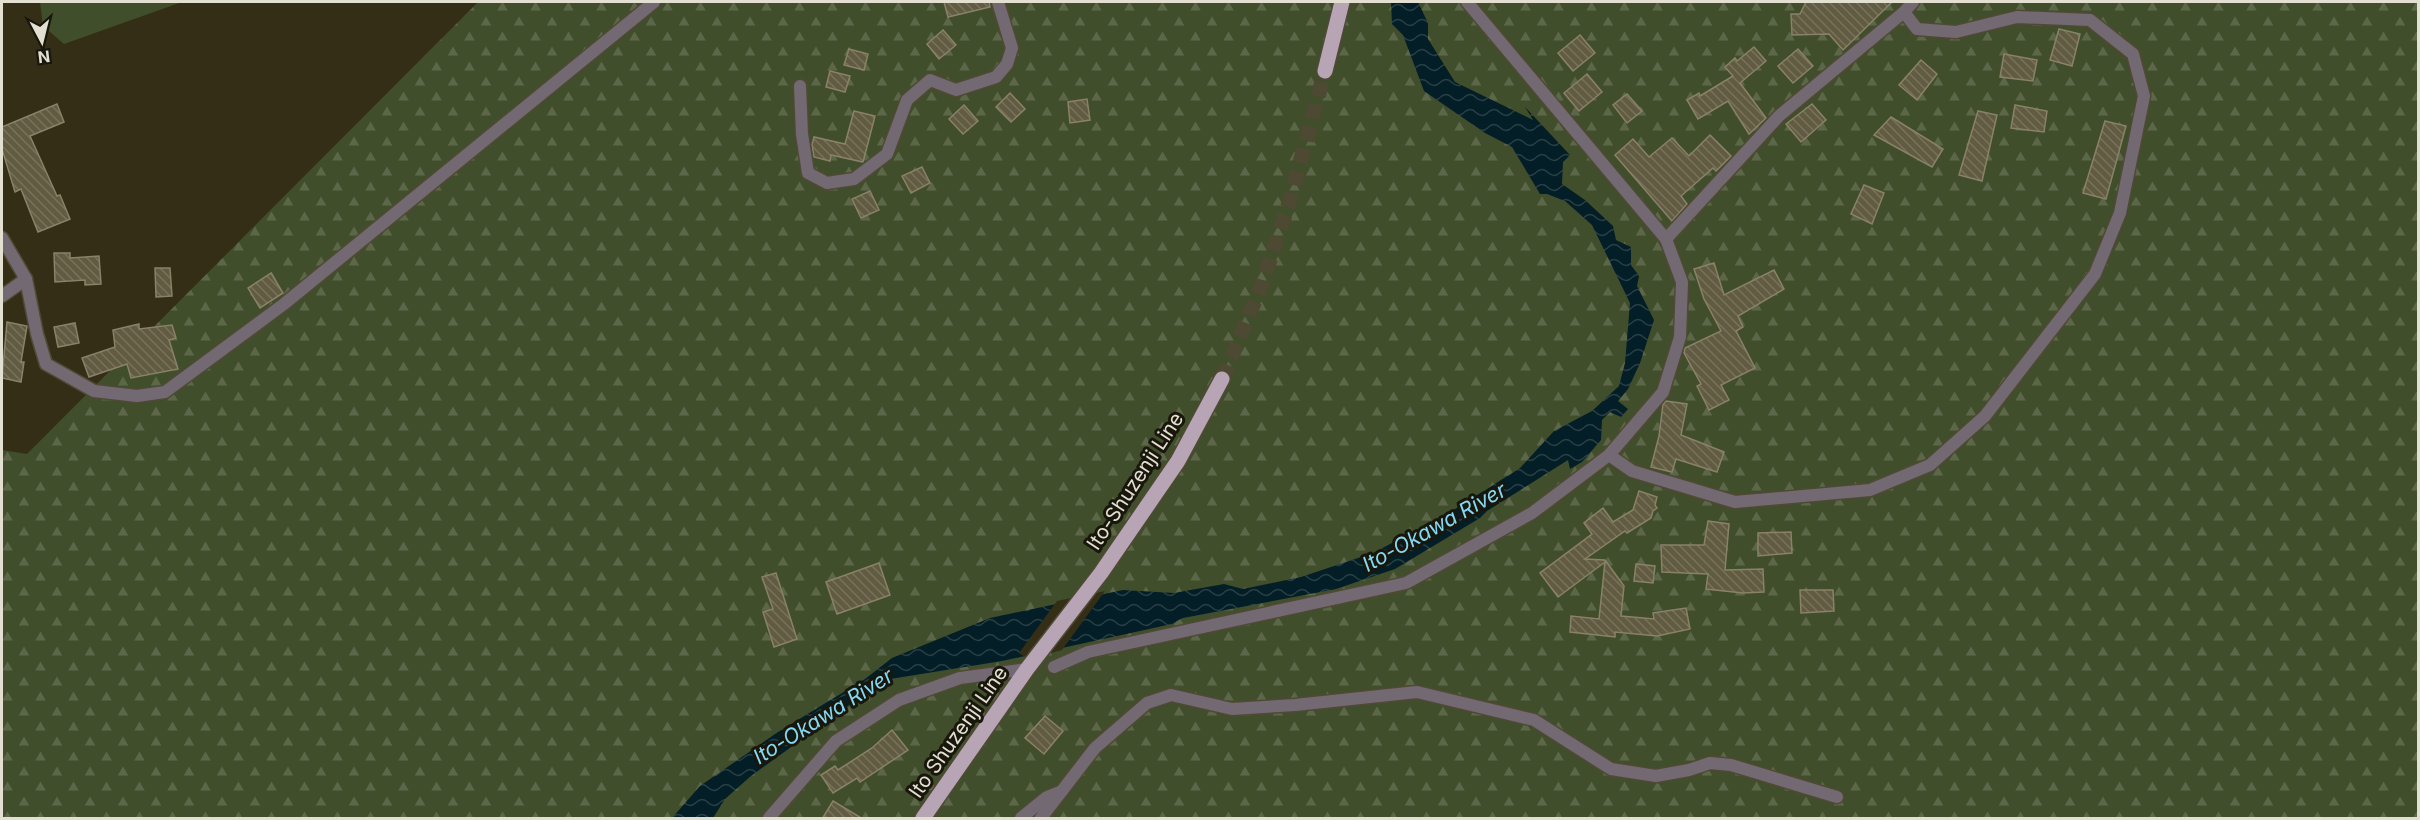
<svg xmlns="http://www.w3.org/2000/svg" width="2420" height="820" font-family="Inter,sans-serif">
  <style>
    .grass { fill: #414e2b }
    .forest { fill: url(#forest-firs) }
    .water { fill: url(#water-waves) }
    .pier { fill: #342e17 }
    .building { fill: url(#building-back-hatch); stroke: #898269; stroke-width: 1.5 }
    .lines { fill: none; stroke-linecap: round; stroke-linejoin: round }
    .primary-tunnel { stroke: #4e4933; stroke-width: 15; stroke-dasharray: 15 8; stroke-linecap: butt }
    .street-casing { stroke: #504a35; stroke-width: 15 }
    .primary-casing { stroke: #504a35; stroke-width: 18 }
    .street { stroke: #736972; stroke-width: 12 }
    .primary { stroke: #b7a4b5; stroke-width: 15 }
    .labels { text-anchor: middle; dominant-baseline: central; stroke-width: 6; stroke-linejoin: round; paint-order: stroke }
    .street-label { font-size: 20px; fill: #e3e0d2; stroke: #19160c }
    .water-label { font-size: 21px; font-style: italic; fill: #83d9f4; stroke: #19160c }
  </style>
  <defs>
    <pattern id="forest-firs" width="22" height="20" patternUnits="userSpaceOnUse" patternTransform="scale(1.5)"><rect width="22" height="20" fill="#414e2b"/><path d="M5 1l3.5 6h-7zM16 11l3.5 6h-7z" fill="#5c6749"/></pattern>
    <pattern id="water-waves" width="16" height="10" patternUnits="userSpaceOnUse" patternTransform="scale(1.5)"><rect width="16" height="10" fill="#031e26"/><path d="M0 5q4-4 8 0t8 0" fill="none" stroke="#283e45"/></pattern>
    <pattern id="building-back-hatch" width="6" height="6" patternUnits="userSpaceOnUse" patternTransform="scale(1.5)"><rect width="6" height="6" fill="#615b42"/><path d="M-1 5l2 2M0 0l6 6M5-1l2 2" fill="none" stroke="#78725c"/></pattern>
  </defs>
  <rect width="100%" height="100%" fill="#342e17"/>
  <path class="grass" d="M40 2H182L64 44 43 26Z"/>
  <path class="forest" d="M478 2H2418V818H2V450L27 454Z"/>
  <path class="water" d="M1391 2H1418L1428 23V39L1455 82 1533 120 1525 107 1570 155 1563 162 1562 184 1585 200 1613 226 1616 240 1631 247V265L1639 276 1637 286 1654 320 1640 363 1628 389 1618 401 1628 409 1621 417 1610 412 1602 420 1601 440 1582 462 1570 469 1568 460 1487 511 1480 518 1395 569 1336 589 1183 618 1172 624 1002 661 884 680 751 776 725 799 713 818H672L700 786 778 732 865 679 892 658 990 618 1123 590 1174 593 1224 584 1243 589 1301 577 1373 553 1447 514 1520 468 1554 431 1592 411 1619 386 1625 363 1630 303 1592 225 1565 201 1547 194H1540L1512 147 1485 133 1424 91 1403 35 1392 24Z"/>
  <path class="pier" d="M1105 591 1062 650 1051 653 1043 647 1027 658 1019 653 1057 601Z"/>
  <g class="building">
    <path d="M944 2H989L990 7 948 17Z"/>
    <path d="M1806 2H1892L1843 50 1829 34 1792 35 1791 14H1800Z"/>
    <path d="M2059 29 2080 34 2072 66 2050 60Z"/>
    <path d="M943 30 956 45 939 59 927 44Z"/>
    <path d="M1580 35 1595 53 1573 71 1558 53Z"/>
    <path d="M1754 47 1766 61 1740 83 1766 118 1749 134 1728 101 1698 119 1687 100 1699 93 1700 96 1733 76 1725 67 1735 58 1737 61Z"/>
    <path d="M849 49 868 54 864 70 844 65Z"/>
    <path d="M1798 49 1813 66 1793 83 1778 66Z"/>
    <path d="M2004 54 2037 60 2033 81 2000 77Z"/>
    <path d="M1921 60 1937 74 1917 100 1899 85Z"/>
    <path d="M830 71 850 76 845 92 826 87Z"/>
    <path d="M1587 74 1602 92 1579 111 1564 93Z"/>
    <path d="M1010 93 1025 109 1011 122 996 107Z"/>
    <path d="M1627 94 1642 111 1627 123 1613 105Z"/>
    <path d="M1087 99 1090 120 1070 123 1068 102Z"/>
    <path d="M57 104 64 122 30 136 57 196 60 195 70 219 38 232 21 189 15 192 2 149V127Z"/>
    <path d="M1812 104 1826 120 1801 142 1786 124Z"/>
    <path d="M964 105 978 121 963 134 949 119Z"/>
    <path d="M2015 105 2047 111 2044 132 2011 128Z"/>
    <path d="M854 111 875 116 863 162 831 155 830 161 814 157 812 145 814 137 845 144Z"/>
    <path d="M1978 111 1997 115 1982 181 1959 175Z"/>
    <path d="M1891 117 1943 149 1932 167 1874 135Z"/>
    <path d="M2105 121 2126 126 2106 199 2083 193Z"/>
    <path d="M1710 135 1731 156 1716 171 1713 168 1681 196 1687 204 1672 221 1615 155 1633 139 1649 157 1672 138 1689 156Z"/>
    <path d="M922 167 930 183 911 193 902 176Z"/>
    <path d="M1864 185 1884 193 1872 224 1851 214Z"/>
    <path d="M870 191 879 210 861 218 852 199Z"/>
    <path d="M54 253H70V258L99 256 101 284 85 285V280L55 282Z"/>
    <path d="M1714 263 1724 295 1774 270 1784 289 1738 316 1743 327 1736 331 1755 368 1721 385 1729 400 1709 410 1697 386 1701 384 1684 353 1685 348 1721 331 1704 299 1694 269Z"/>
    <path d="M155 268H170L172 296 156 297Z"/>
    <path d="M271 273 283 293 260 308 248 288Z"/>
    <path d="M7 322 27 326 21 362H24L21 382 2 378Z"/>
    <path d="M75 323 79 343 58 347 54 327Z"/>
    <path d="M139 324V329L172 325 176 338 169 340 178 369 131 378 127 364 89 377 82 358 115 347 113 330Z"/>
    <path d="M1666 401 1687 404 1681 435 1724 452 1717 472 1676 459 1672 472 1651 467 1659 436 1663 404Z"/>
    <path d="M1639 491 1657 497 1655 505 1657 508 1653 511 1651 518 1627 533 1625 531 1585 559 1605 560 1624 586 1621 616 1654 619 1653 613 1686 608 1690 629 1657 636 1615 632V637L1570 632 1571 616 1599 619 1605 562 1558 597 1540 573 1592 534 1584 523 1603 508 1613 522 1633 510Z"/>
    <path d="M1708 521 1729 524 1725 570 1763 569 1764 592 1743 593 1706 589 1708 574 1662 572 1661 545H1704Z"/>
    <path d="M1791 532 1792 553 1758 556V533Z"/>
    <path d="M879 563 890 595 837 614 826 582Z"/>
    <path d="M1636 564 1655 566 1653 583 1634 581Z"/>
    <path d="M776 573 797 639 774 647 763 612 773 609 762 577Z"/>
    <path d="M1800 590H1833L1834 611 1801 613Z"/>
    <path d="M1045 716 1063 731 1044 754 1025 738Z"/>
    <path d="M892 730 908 750 860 782 857 778 833 793 821 775 835 766 838 770 872 748Z"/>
    <path d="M833 801 863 819H822Z"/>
  </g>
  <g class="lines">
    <path class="primary-tunnel" d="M1222 379 1262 284 1289 203 1325 71"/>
    <defs>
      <g id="street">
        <path d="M800 86 802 134 808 173 827 183 854 179 887 154 907 100 930 80 956 90 996 77 1007 64 1012 48 998 2"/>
        <path d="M2 238 26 279 37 334 46 364 94 391 137 396 165 392 284 304 654 2"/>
        <path d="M1666 239 1779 116 1904 12 1913 2"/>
        <path d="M2 296 26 279"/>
        <path d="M1609 455 1632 471 1735 502 1870 490 1930 465 1985 416 2095 274 2120 213 2144 96 2133 54 2090 20 2017 17 1956 32 1917 29 1904 12"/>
        <path d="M1054 667 1088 652 1406 583 1532 513 1609 455 1663 392 1680 337 1682 282 1666 239 1467 2"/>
        <path d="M769 818 836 741 899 700 960 678 1027 669"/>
        <path d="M1021 818 1047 797 1062 791"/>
        <path d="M1041 818 1095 748 1147 703 1171 695 1232 709 1295 705 1417 692 1534 720 1611 769 1656 776 1689 770 1710 763 1731 765 1837 797"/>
      </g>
      <g id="primary">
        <path d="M1325 71 1342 2"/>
        <path d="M923 818 1027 669 1101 573 1178 461 1222 379"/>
      </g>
    </defs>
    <use href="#street" class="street-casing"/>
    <use href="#primary" class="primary-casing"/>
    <use href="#street" class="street"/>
    <use href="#primary" class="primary"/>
  </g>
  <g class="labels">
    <g class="street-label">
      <text transform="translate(1135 481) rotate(-57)">Ito-Shuzenji Line</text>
      <text transform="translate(958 732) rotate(-55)">Ito Shuzenji Line</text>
    </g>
    <g class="water-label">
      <text transform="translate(1434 527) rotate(-29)">Ito-Okawa River</text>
      <text transform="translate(823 716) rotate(-32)">Ito-Okawa River</text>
    </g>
  </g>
  <rect width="2420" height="820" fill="none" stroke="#e3e0d2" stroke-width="6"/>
  <g transform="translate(42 42) rotate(173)" stroke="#19160c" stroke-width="4.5" paint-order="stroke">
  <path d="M0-4.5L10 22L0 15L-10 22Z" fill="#e3e0d2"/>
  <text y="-9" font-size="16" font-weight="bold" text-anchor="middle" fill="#e3e0d2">N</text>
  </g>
</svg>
